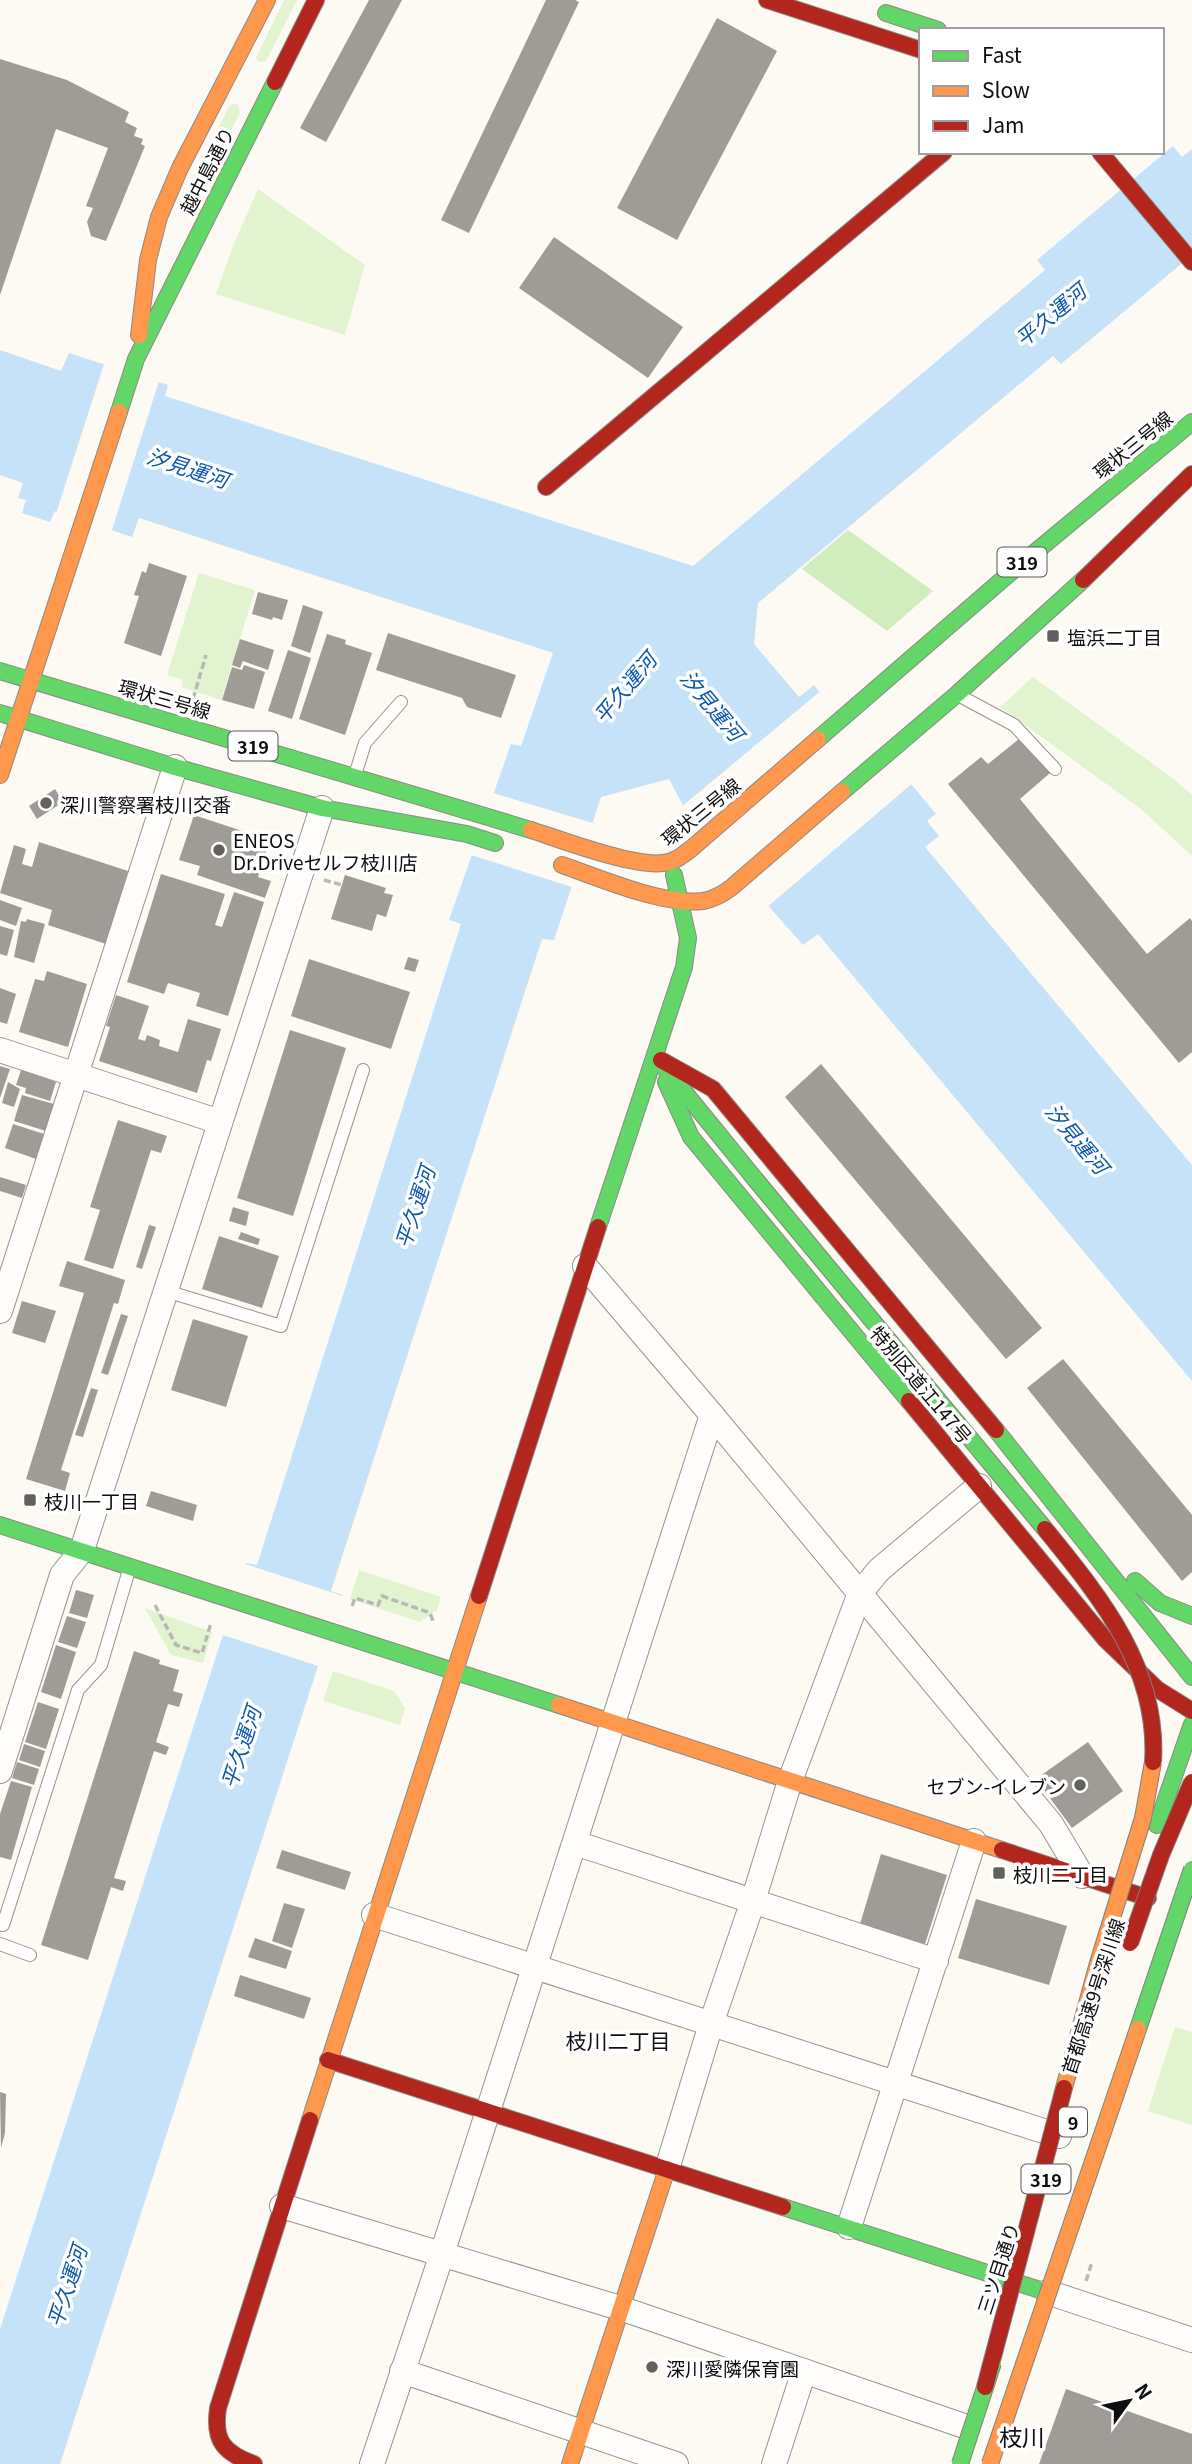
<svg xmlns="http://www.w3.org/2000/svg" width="1192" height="2464" font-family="Georgia,'Noto Sans JP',serif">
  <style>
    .green { fill: #e2f3d0 }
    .forest { fill: #d1ecbd }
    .water { fill: #c5e2f9 }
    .pier { fill: #fcfaf2 }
    .building { fill: #9f9c98 }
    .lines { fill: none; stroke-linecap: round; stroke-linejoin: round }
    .lane-casing { stroke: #959491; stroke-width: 14 }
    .street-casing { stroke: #959491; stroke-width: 26 }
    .fast-casing { stroke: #8c8b87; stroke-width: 18 }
    .slow-casing { stroke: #8c8b87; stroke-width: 18 }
    .jam-casing { stroke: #8c8b87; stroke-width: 18 }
    .path { stroke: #b8b8b6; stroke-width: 3.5; stroke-dasharray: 7 3.5; stroke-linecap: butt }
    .lane { stroke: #fffefd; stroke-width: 12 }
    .street { stroke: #fffefd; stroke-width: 24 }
    .fast { stroke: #63d668; stroke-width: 16 }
    .slow { stroke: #ff974d; stroke-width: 16 }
    .jam { stroke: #b3261e; stroke-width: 16 }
    .fast-bridge-casing { stroke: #82827e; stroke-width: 18; stroke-linecap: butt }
    .slow-bridge-casing { stroke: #82827e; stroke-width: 18; stroke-linecap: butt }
    .jam-bridge-casing { stroke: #82827e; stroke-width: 18; stroke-linecap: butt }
    .fast-bridge { stroke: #63d668; stroke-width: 16 }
    .slow-bridge { stroke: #ff974d; stroke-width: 16 }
    .jam-bridge { stroke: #b3261e; stroke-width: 16 }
    .poi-dot { fill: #61615e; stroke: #fff; stroke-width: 2.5 }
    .labels { text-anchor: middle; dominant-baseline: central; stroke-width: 7; stroke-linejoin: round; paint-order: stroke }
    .shield { fill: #fff; stroke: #565656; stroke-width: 2 }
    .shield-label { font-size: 18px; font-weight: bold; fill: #0e0e0e }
    .street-label { font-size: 19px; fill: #0e0e0e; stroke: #fff }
    .poi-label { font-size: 19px; fill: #0e0e0e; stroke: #fff; text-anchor: start }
    .water-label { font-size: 21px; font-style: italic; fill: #0b58ad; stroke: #fff }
    .neighbourhood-label { font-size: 21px; fill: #0e0e0e; stroke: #fff }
    .quarter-label { font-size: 23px; fill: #0e0e0e; stroke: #fff }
  </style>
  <rect width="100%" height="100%" fill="#fcfaf2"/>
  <g class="green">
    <path d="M284 0H297L266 61 259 62 256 58Z"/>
    <path d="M235 104 238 105 240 113 202 185 192 179 230 105Z"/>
    <path d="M258 189 365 265 345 335 216 294 233 246Z"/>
    <path d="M199 573 255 590 221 700 181 687 183 680 167 675Z"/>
    <path d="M1033 677 1171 777 1192 795V856L1141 809 1000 707Z"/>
    <path d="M359 1570 441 1597 437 1610 420 1622 350 1599Z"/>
    <path d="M145 1608 212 1632 203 1663 171 1655Z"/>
    <path d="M333 1671 394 1691 405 1708 400 1725 323 1701Z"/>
    <path d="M1175 2027 1192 2032V2125L1148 2111Z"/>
  </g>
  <path class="forest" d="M848 530 933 591 887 631 802 569Z"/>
  <path class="water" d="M1173 146 1182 157 1192 149V255L1061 364 1053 356 758 603 754 644 799 697 814 685 824 697 833 690 936 814 927 821 939 836 925 847 1192 1165V1381L818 934 803 945 688 815 669 779 601 797 554 940 542 939 331 1591 343 1595 318 1666 60 2464H0V2329L246 1563 257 1565 461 924 449 920 511 744 521 746 553 653 139 518 132 537 55 511 50 522 22 513 26 500 18 498 23 483 0 475V350L61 371 69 353 168 385 165 396 693 566 1045 270 1037 260Z"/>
  <g class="pier">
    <path d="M105 361 160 378 111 533 57 515 54 520Z"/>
    <path d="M833 686 914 782 766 908 685 817 680 808 823 689 825 692Z"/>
    <path d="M490 792 596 824 575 888 468 854Z"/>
    <path d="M242 1563 346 1597 321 1667 220 1634Z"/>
  </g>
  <g class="building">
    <path d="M369 0H402L326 142 300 128Z"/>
    <path d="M546 0H575L579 2 469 233 441 220Z"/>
    <path d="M717 18 777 51 677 240 617 208Z"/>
    <path d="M0 59 67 80 129 112 125 122 137 128 134 136 143 139 141 144 145 146 106 241 91 236 87 222 93 208 86 206 108 148 56 129 0 295Z"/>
    <path d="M554 237 683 327 648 378 519 288Z"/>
    <path d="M149 563 187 576 161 656 124 643 139 596 134 595 142 571 146 573Z"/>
    <path d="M258 592 288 600 282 620 273 617 272 620 252 614Z"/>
    <path d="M303 605 323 612 310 653 291 646Z"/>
    <path d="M388 633 516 675 501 718 467 707 462 698 376 670Z"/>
    <path d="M327 634 346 640 345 644 372 653 345 735 299 719Z"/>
    <path d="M240 639 274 650 268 670 243 661 240 668 232 665Z"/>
    <path d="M288 650 311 658 292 719 268 711Z"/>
    <path d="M244 665 265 672 254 709 222 700 232 667 242 670Z"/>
    <path d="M1020 738 1050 773 1020 799 1147 954 1190 918 1192 921V1052L1179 1063 948 784 981 757 988 764Z"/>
    <path d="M55 789 63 802 37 819 29 806Z"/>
    <path d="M194 815 270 840 258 877 271 881 265 898 197 875 200 866 179 860Z"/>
    <path d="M39 842 128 871 106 944 48 925 52 910 0 893 14 845 26 849 22 864 32 867Z"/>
    <path d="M161 874 225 894 215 925 222 927 234 892 264 902 228 1016 196 1006 200 993 168 983 164 994 127 982Z"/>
    <path d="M345 875 386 888 384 893 393 895 386 917 377 914 372 931 331 919Z"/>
    <path d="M0 900 22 908 16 926 0 920Z"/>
    <path d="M27 919 45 924 34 963 14 957 21 921 26 922Z"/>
    <path d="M0 926 14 930 7 956 0 954Z"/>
    <path d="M408 957 419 960 415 972 404 969Z"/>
    <path d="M309 959 410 992 391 1049 291 1016Z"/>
    <path d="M47 971 87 984 68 1047 19 1032 35 979 44 981Z"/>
    <path d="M0 988 16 994 7 1024 0 1022Z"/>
    <path d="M116 995 149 1006 138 1039 145 1041 147 1035 160 1040 159 1046 178 1052 188 1019 221 1029 211 1061 207 1060 197 1093 99 1061 110 1027 106 1026Z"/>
    <path d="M290 1030 346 1048 293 1216 237 1198Z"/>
    <path d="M821 1064 1042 1328 1006 1359 785 1097Z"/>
    <path d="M0 1066 10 1069 0 1098Z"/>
    <path d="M21 1070 56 1082 50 1101 25 1093 26 1088 16 1085Z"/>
    <path d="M8 1082 20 1089 14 1107 2 1103Z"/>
    <path d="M22 1095 54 1104 46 1131 14 1121Z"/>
    <path d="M118 1120 167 1136 161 1153 151 1150 113 1269 84 1260 100 1210 90 1207Z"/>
    <path d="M13 1124 44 1134 36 1159 5 1148Z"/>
    <path d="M0 1177 26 1185 22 1198 0 1191Z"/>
    <path d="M233 1207 249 1212 246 1226 229 1221Z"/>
    <path d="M149 1225 156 1227 142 1269 136 1267Z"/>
    <path d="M241 1232 260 1239 258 1245 238 1239Z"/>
    <path d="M219 1236 279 1256 262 1308 202 1289Z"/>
    <path d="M67 1261 125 1280 118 1304 114 1303 61 1470 70 1473 65 1491 26 1479 84 1293 59 1286Z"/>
    <path d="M22 1301 56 1311 45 1343 12 1333Z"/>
    <path d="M121 1314 128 1316 108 1375 101 1373Z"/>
    <path d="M193 1319 248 1336 226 1407 171 1390Z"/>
    <path d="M1063 1359 1192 1515V1572L1182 1581 1027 1388Z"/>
    <path d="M91 1388 98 1390 83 1437 75 1435Z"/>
    <path d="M151 1491 197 1505 193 1521 146 1506Z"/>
    <path d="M76 1590 94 1595 87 1618 69 1613Z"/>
    <path d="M67 1616 86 1622 77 1648 58 1642Z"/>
    <path d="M56 1645 76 1652 61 1699 41 1692Z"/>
    <path d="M134 1651 160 1660 159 1664 179 1670 173 1691 183 1694 179 1707 168 1704 156 1742 169 1747 166 1755 154 1751 114 1878 126 1881 123 1891 111 1887 88 1960 41 1945Z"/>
    <path d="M38 1702 59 1709 46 1749 25 1742Z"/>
    <path d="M1088 1742 1123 1791 1072 1828 1036 1779Z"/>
    <path d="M24 1744 45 1751 40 1767 19 1760Z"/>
    <path d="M17 1762 39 1769 34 1785 12 1778Z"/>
    <path d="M11 1781 32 1787 11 1860 0 1857V1814Z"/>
    <path d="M282 1850 351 1872 345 1890 276 1868Z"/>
    <path d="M881 1854 947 1875 925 1944 860 1924Z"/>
    <path d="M976 1899 1067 1926 1049 1985 958 1958Z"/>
    <path d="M284 1903 305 1909 292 1948 272 1941Z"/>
    <path d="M255 1938 292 1951 286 1969 248 1957Z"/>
    <path d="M240 1975 311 1998 304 2019 234 1996Z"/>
    <path d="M0 2092 6 2094 5 2133 1 2148Z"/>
    <path d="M1066 2389 1192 2434V2464H1039Z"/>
  </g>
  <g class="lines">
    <defs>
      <g id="lane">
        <path d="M960 696 1014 725 1055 769"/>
        <path d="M356 772 365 743 401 702"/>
        <path d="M166 1291 281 1326 363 1070"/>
        <path d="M3 1925 78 1690 101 1665 129 1570"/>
        <path d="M0 1944 30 1955"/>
      </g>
      <g id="street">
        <path d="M0 1050 220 1122"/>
        <path d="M585 1266 712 1415 1051 1824 1082 1876"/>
        <path d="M0 1311 175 767"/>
        <path d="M0 1771 62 1575 82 1550 322 808"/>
        <path d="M575 1843 936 1961"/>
        <path d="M374 1915 1059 2136"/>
        <path d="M667 2169 711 2024 753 1901 790 1781 860 1593 879 1570 979 1486"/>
        <path d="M282 2206 620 2308 967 2427"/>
        <path d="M849 2227 974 1841"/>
        <path d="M1047 2292 1192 2340"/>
        <path d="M402 2371 676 2464"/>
        <path d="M372 2464 442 2254 712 1415"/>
        <path d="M774 2464 804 2371"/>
      </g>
      <g id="fast">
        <path d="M886 13 938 30"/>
        <path d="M119 412 136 359 275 82"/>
        <path d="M0 671 531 830"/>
        <path d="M0 713 175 767 322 808 467 834 495 843"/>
        <path d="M818 739 1010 573 1192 422"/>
        <path d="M842 792 957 694 1083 580"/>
        <path d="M655 1056 755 1179"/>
        <path d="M666 1082 691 1137 909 1401"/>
        <path d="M598 1227 684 967 688 938 674 875"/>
        <path d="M996 1430 1192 1677"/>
        <path d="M0 1525 559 1705"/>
        <path d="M1135 1581 1160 1603 1192 1616"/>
        <path d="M1157 1825 1192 1724"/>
        <path d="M783 2207 1040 2290"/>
      </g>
      <g id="slow">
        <path d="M139 335 148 260 159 217 180 168 267 0"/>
        <path d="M0 775 119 412"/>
        <path d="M531 830C562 840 633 867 663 863 675 862 683 855 692 848L818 739"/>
        <path d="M562 865C600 878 664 906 703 901 715 899 723 894 732 887L842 792"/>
        <path d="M559 1705 1002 1850"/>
        <path d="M310 2120 479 1596"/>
        <path d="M570 2464 667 2169"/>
      </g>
      <g id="jam">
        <path d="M767 0 921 50"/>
        <path d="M275 82 316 0"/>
        <path d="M1100 152 1192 262"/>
        <path d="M546 487 944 152"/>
        <path d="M1083 580 1192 474"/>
        <path d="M661 1060 713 1089 996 1430"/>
        <path d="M909 1401 1105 1639 1157 1689 1192 1711"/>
        <path d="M479 1596 598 1227"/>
        <path d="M1002 1850 1148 1898"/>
        <path d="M328 2060 783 2207"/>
        <path d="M254 2464C224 2453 213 2441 218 2408L310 2120"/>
      </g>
    </defs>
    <use href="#lane" class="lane-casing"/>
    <use href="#street" class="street-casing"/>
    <use href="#fast" class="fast-casing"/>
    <use href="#slow" class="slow-casing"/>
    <use href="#jam" class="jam-casing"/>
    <g class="path">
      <path d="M193 699 206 655"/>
      <path d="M324 880 342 885"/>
      <path d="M155 1605 176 1645 202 1653 211 1623"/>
      <path d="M352 1606 355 1598 378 1605 382 1596 430 1613 433 1621"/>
      <path d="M1086 2281 1092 2262"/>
    </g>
    <use href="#lane" class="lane"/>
    <use href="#street" class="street"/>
    <use href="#fast" class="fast"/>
    <use href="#slow" class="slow"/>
    <use href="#jam" class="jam"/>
    <defs>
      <g id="fast-bridge">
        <path d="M755 1179 1045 1529"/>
        <path d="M1138 2029 1192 1869"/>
        <path d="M960 2464 993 2363"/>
      </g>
      <g id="slow-bridge">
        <path d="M1064 2088 1098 1963 1143 1818 1153 1762"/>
        <path d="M990 2464 1138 2029"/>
      </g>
      <g id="jam-bridge">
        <path d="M1045 1529C1101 1598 1159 1668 1153 1762"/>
        <path d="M1130 1943 1161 1855 1192 1782"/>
        <path d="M985 2387 1064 2088"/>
      </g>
    </defs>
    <use href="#fast-bridge" class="fast-bridge-casing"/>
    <use href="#slow-bridge" class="slow-bridge-casing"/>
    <use href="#jam-bridge" class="jam-bridge-casing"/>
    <use href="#fast-bridge" class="fast-bridge"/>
    <use href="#slow-bridge" class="slow-bridge"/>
    <use href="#jam-bridge" class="jam-bridge"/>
  </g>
  <g class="poi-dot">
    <rect x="1046" y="629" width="14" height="14" rx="3.5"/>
    <circle cx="46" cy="803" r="7"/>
    <circle cx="219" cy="850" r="7"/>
    <rect x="23" y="1493" width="14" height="14" rx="3.5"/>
    <circle cx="1080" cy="1785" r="7"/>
    <rect x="992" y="1866" width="14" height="14" rx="3.5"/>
    <circle cx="652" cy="2367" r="7"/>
  </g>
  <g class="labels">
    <g class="shield">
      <rect x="997.5" y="547.5" width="49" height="29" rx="5"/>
      <rect x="228.5" y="731.5" width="49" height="29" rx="5"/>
      <rect x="1059" y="2107.5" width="28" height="29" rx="5"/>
      <rect x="1021.5" y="2164.5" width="49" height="29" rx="5"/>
    </g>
    <g class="shield-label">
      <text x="1022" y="562">319</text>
      <text x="253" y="746">319</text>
      <text x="1073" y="2122">9</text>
      <text x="1046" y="2179">319</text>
    </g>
    <g class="street-label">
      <text transform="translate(206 170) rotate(-63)">越中島通り</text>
      <text transform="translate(1132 444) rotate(-39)">環状三号線</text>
      <text transform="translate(165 698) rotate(16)">環状三号線</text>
      <text transform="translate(700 811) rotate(-39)">環状三号線</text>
      <text transform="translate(922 1384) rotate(50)">特別区道江147号</text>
      <text transform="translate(1092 1996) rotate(-72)">首都高速9号深川線</text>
      <text transform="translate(997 2268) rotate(-72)">三ツ目通り</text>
    </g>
    <g class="poi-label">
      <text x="1067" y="636">塩浜二丁目</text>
      <text x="60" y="803">深川警察署枝川交番</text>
      <text x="233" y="839">ENEOS<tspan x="233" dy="22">Dr.Driveセルフ枝川店</tspan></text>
      <text x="44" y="1500">枝川一丁目</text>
      <text x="1066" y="1785" text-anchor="end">セブン-イレブン</text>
      <text x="1013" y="1873">枝川二丁目</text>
      <text x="666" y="2367">深川愛隣保育園</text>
    </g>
    <g class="water-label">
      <text transform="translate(1050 314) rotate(-40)">平久運河</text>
      <text transform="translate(188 467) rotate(18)">汐見運河</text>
      <text transform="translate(624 687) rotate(-50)">平久運河</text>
      <text transform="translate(713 705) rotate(50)">汐見運河</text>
      <text transform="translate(1078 1138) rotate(50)">汐見運河</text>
      <text transform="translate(414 1207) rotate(-72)">平久運河</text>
      <text transform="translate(240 1747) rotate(-72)">平久運河</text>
      <text transform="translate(66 2286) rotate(-72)">平久運河</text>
    </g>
    <g class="neighbourhood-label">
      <text x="618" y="2040">枝川二丁目</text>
    </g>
    <g class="quarter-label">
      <text x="1022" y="2436">枝川</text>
    </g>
  </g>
  <rect x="919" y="28" width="245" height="126" fill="#ffffff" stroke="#9f9f9f" stroke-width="2"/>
  <rect x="933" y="51" width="35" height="10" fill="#63d668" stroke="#9f9f9f" stroke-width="2"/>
  <text x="982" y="63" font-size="21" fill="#0e0e0e">Fast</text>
  <rect x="933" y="86" width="35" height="10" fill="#ff974d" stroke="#9f9f9f" stroke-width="2"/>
  <text x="982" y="98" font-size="21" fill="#0e0e0e">Slow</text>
  <rect x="933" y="121" width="35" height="10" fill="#b3261e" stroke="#9f9f9f" stroke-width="2"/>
  <text x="982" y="133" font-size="21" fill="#0e0e0e">Jam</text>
  <g transform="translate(1129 2401) rotate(57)" stroke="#ffffff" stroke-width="5" paint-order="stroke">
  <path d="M0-5L12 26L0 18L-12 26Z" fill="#0e0e0e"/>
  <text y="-10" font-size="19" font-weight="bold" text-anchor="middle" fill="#0e0e0e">N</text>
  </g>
</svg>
